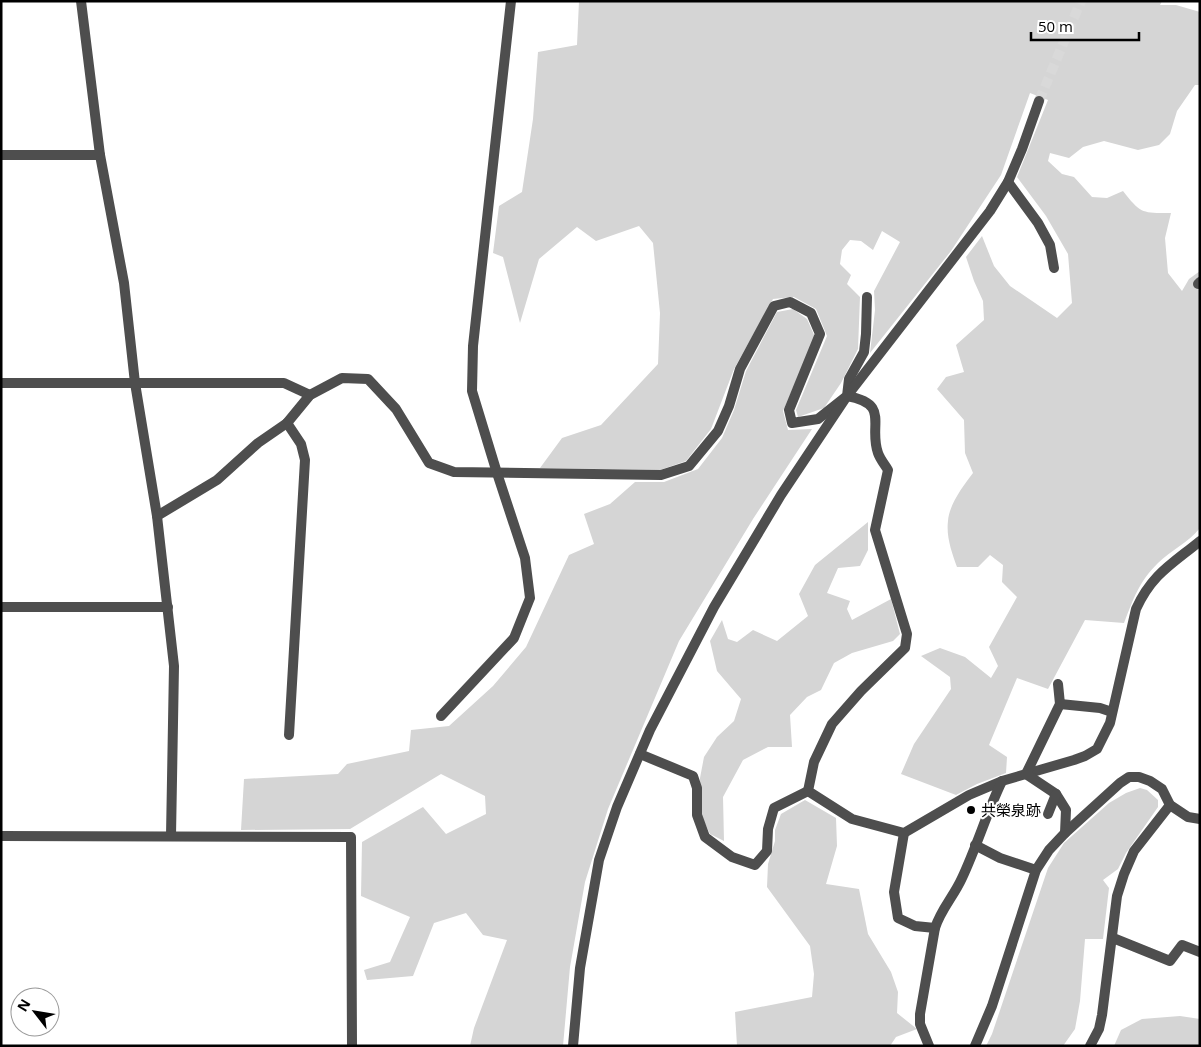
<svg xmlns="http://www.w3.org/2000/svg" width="1201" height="1047" font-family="'Open Sans','Noto Sans JP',sans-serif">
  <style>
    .green { fill: #d5d5d5 }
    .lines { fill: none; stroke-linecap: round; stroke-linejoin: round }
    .tertiary-tunnel { stroke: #d9d9d9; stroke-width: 10; stroke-dasharray: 10 5; stroke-linecap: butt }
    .minor { stroke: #4e4e4e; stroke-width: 10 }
    .tertiary { stroke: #4e4e4e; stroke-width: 10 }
    .poi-dot { fill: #000; stroke: #fff; stroke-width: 2 }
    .labels { text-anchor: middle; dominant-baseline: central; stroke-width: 4; stroke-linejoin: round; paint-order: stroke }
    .poi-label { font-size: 15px; fill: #000; stroke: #fff; text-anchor: start }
  </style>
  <rect width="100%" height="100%" fill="#fff"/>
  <g class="green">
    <path d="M579 1H1162L1160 5H1176L1200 12V85H1195L1177 111 1170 134 1159 145 1138 150 1104 141 1083 147 1069 158 1050 153 1048 161 1062 174 1074 177 1092 197 1107 198 1123 191C1141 214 1142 213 1171 213L1165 238 1168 273 1182 291 1189 279 1200 271V528C1188 543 1171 550 1158 563 1138 583 1134 598 1124 623L1085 620 1048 689 1017 678 989 745 1007 757 1006 773 977 784 956 795 901 774 914 744 951 689 950 677 921 656 940 648 965 657 991 678 998 666 989 647 1017 597 1002 582 1003 565 990 555 978 567H957C952 553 946 537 948 521 949 505 963 486 973 473L965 453 964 420 937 389 946 377 964 372 956 345 984 320 983 301 974 281 966 257 982 236 994 266 1010 286 1057 318 1072 303 1068 254 1046 216 1017 177 1048 100 1030 93 1001 175 951 251 870 353 875 310 874 291 900 242 882 231 873 250 861 241 850 240 842 250 840 264 851 275 847 284 860 297 858 349 841 383 824 408 798 417 796 410 827 336 816 309 794 297 773 299 734 369 711 429 686 461 660 470 540 468 562 438 601 425 658 364 660 313 653 243 639 226 596 241 577 227 539 259 520 323 503 257 493 253 499 206 522 192 533 119 538 52 577 45Z"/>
    <path d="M793 309 807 319 815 337 783 411 788 430 812 429 753 519 679 641 608 809 585 882 570 967 563 1046H470L474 1028 507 940 483 935 466 913 434 923 413 976 367 980 364 970 390 962 410 917 361 896 362 842 423 807 446 834 486 814 485 796 441 774 350 829 241 830 244 779 338 774 347 764 409 751 411 730 449 726 493 686 526 647 569 555 594 544 584 514 610 504 635 482H664L698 469 722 438 734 410 746 371 777 312Z"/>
    <path d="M868 522V550L860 566 838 568 827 593 850 601 847 609 852 620 891 599 900 634 893 641 852 653 834 663 821 690 807 697 790 715 792 747H768L743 760 723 797 724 841 710 834 701 815 700 778 704 757 717 737 734 721 741 699 717 671 710 641 722 620 728 639 737 642 753 630 777 641 808 616 799 594 815 565Z"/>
    <path d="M1140 788 1147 790 1158 800V807L1126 853 1118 869 1103 880 1109 888 1103 939H1085L1080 1001 1075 1029 1063 1046H986L992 1034 1048 868 1064 843 1109 803 1126 793Z"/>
    <path d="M805 800 836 818 837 846 826 884 859 889 868 934 891 972 898 992 897 1013 917 1029 896 1037 890 1046H737L735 1012 812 997 814 974 810 946 767 887 768 864 775 841V830L781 814Z"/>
    <path d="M1180 1016 1200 1019V1046H1114L1121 1030 1142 1019Z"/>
  </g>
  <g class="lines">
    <path class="tertiary-tunnel" d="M1039 101 1081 1"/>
    <g class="minor">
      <path d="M81 1 100 155 124 283 135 383 157 516 174 666 171 836"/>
      <path d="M1 155H100"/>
      <path d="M1008 182 1038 223 1050 245 1054 268"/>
      <path d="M1198 284 1200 282"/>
      <path d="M1 383H284L310 395"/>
      <path d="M847 396C891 404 868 425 878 453 880 459 885 465 888 470L875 530 907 634 905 648 861 691 832 724 814 762 808 791 852 819 904 833 969 795 1002 781 1074 760 1085 756 1097 749 1110 723 1136 609C1152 574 1172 564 1200 541"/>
      <path d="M287 423 301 444 305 460 289 735"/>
      <path d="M157 516 217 480 258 443 287 423 310 395 342 378 368 379 396 409 429 463 454 472 661 475 689 466 718 431 729 406 740 369 774 306 790 302 811 313 820 334 789 410 792 423 818 419 847 396 849 379 864 352 866 334 867 297"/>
      <path d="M1 607H168"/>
      <path d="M1058 684 1060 704 1026 774 1056 794 1066 810 1065 833"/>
      <path d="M1060 704 1100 708 1112 712"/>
      <path d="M441 716 514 638 530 598 525 558 497 473 472 391 473 346 511 1"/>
      <path d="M640 754 693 776 697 788V815L705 837 732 857 755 865 767 851 768 829 774 808 808 791"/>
      <path d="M1048 814 1056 794"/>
      <path d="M904 833 894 892 898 918 915 926 935 928"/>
      <path d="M1 836 351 837 352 1046"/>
      <path d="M975 845 1000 858 1036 870"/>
      <path d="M1113 938 1170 961 1182 945 1200 952"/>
      <path d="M929 1046 920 1024V1014L935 928C941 909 954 896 962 878 977 846 987 812 1002 781"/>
      <path d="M975 1046 992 1006 1036 870 1049 850 1065 833 1120 783 1129 777H1139L1150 781 1162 789 1170 805 1188 817 1200 819"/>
      <path d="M1090 1046 1099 1029 1102 1015 1117 896 1124 874 1134 851 1170 805"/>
    </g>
    <path class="tertiary" d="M573 1046 580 968 599 860 617 807 650 730 714 607 781 495 847 396 990 211 1008 182 1022 149 1039 101"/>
  </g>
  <circle class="poi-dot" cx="971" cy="810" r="5"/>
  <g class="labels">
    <g class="poi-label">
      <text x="981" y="810">共榮泉跡</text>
    </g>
  </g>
  <rect width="1201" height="1047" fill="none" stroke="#000000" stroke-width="5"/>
  <g transform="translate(35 1012) rotate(301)"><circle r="24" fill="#ffffff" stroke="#999999"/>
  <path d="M0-4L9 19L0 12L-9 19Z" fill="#000000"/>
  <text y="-8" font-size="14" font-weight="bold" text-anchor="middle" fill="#000000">N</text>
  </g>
  <path d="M1031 32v8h108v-8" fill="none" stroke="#000000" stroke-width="2.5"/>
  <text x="1038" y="32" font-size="15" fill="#000000" stroke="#ffffff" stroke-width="4" paint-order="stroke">50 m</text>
</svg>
